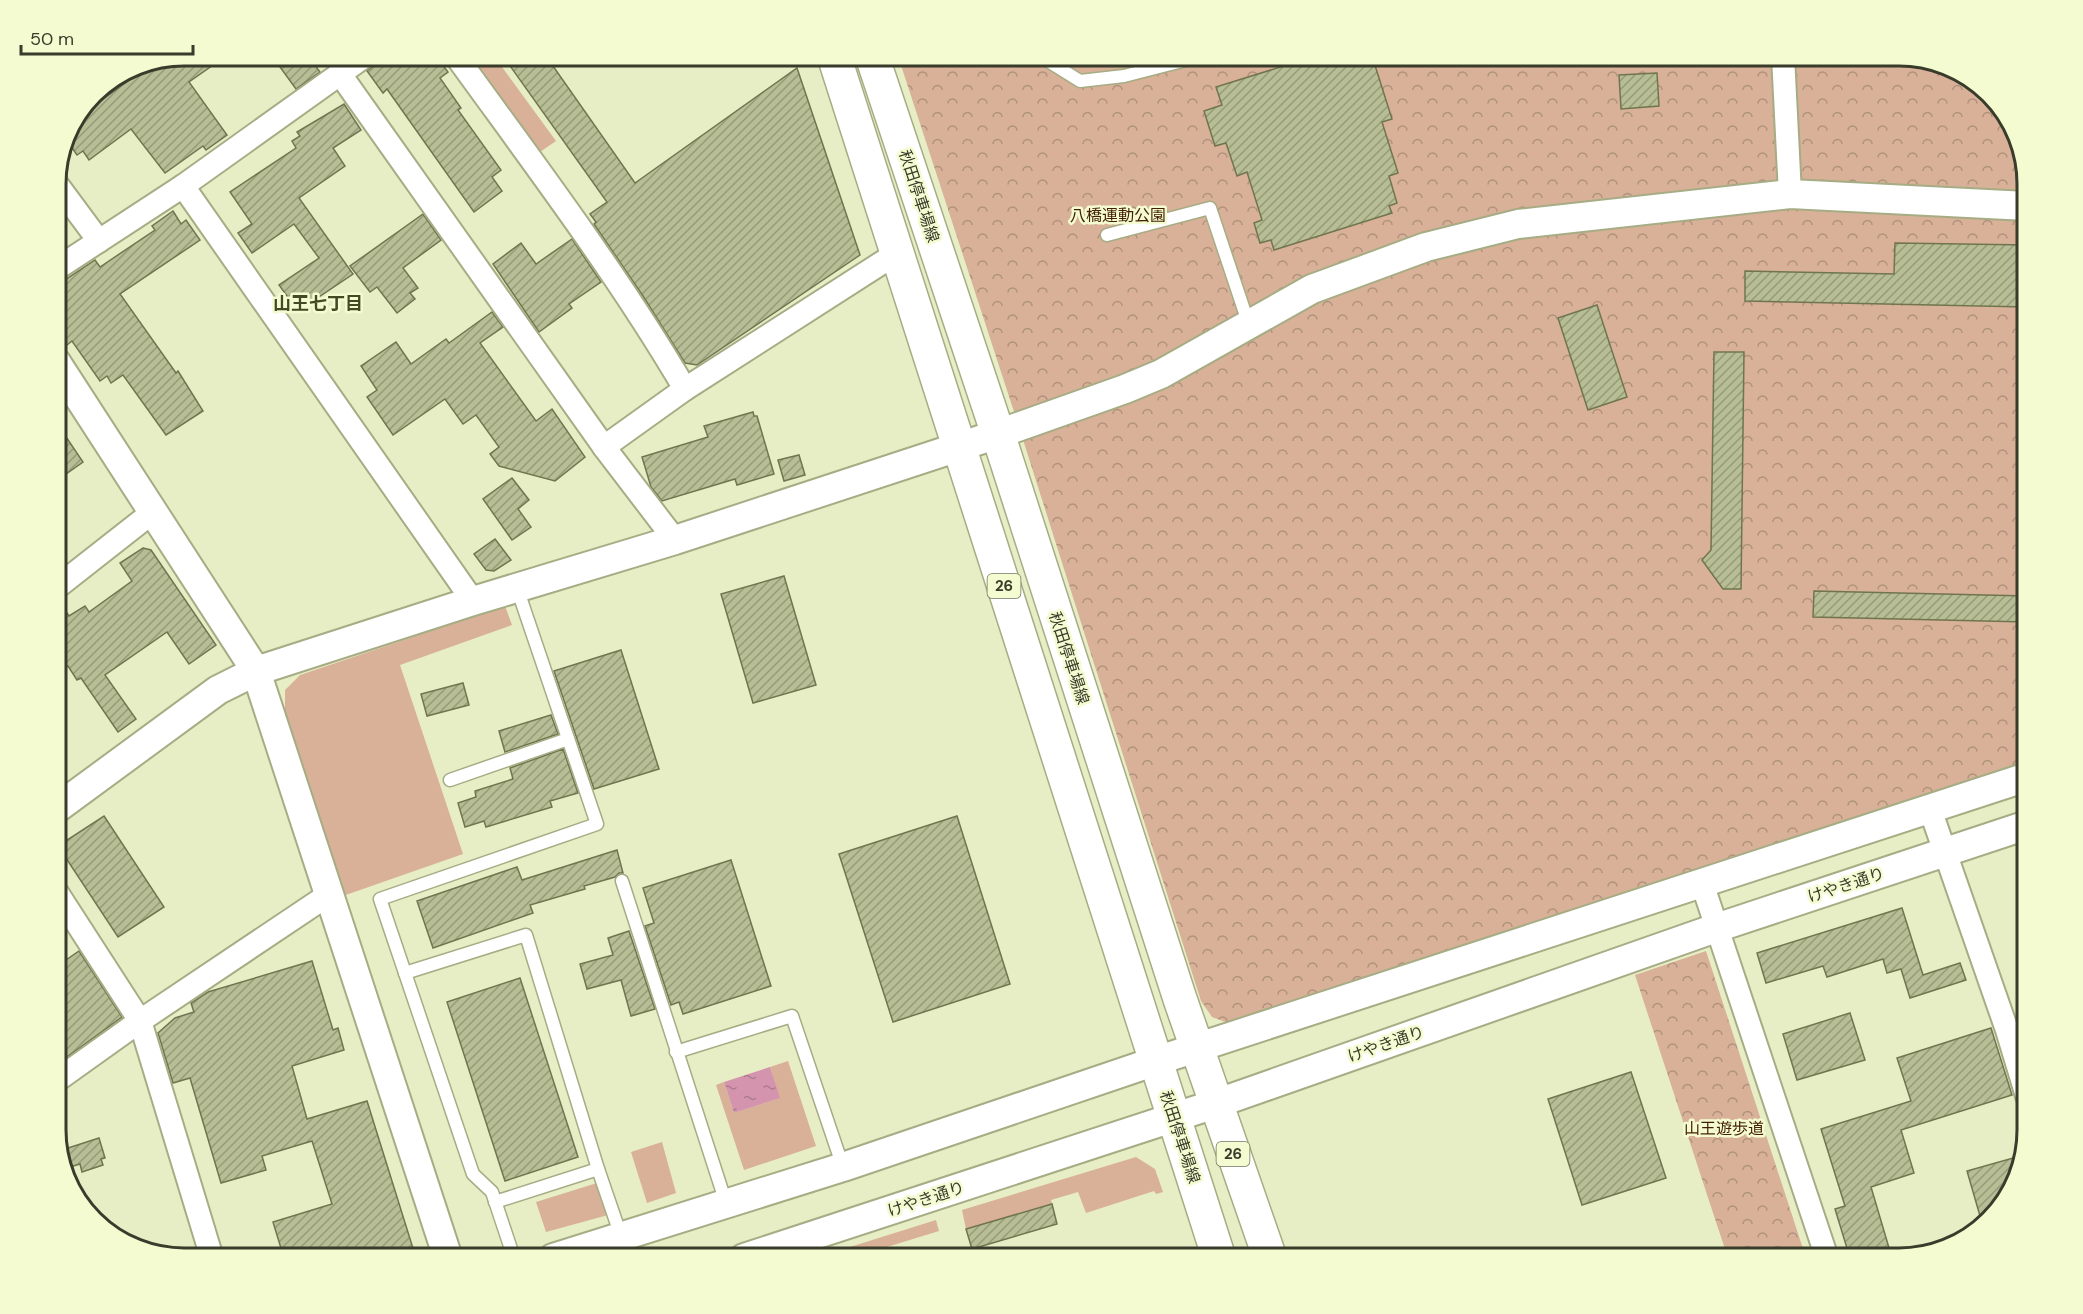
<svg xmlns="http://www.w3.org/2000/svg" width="2083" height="1314" font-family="'DM Sans','Noto Sans JP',sans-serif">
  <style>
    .grass { fill: #d8b198 }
    .park { fill: url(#park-crowns) }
    .water { fill: url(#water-ripples) }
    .building { fill: url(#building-hatch); stroke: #707550; stroke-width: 1.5 }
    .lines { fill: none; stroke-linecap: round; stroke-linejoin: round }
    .service-casing { stroke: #a6ac84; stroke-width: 15 }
    .minor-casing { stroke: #a6ac84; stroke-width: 26 }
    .tertiary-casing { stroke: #a6ac84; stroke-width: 32 }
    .primary-casing { stroke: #a6ac84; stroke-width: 36 }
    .service { stroke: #fff; stroke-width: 12 }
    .minor { stroke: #fff; stroke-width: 22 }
    .tertiary { stroke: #fff; stroke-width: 28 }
    .primary { stroke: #fff; stroke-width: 33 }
    .labels { text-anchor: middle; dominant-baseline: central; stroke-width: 5; stroke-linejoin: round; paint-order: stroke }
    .shield { fill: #f4fbd1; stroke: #71755d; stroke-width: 1.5 }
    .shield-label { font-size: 15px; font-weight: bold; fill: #393b2b }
    .street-label { font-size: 16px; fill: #393b2b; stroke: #f4fbd1 }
    .park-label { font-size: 16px; fill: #431f01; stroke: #f4fbd1 }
    .neighbourhood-label { font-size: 18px; font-weight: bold; fill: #444925; stroke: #f4fbd1 }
    .rim { fill: none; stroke: #393b2b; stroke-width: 3 }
  </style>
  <defs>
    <pattern id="park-crowns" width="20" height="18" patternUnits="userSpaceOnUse" patternTransform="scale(1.5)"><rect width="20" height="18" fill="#d8b198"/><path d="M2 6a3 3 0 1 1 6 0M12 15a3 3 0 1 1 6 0" fill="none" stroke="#b0917c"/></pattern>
    <pattern id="water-ripples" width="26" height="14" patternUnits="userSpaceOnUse" patternTransform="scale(1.5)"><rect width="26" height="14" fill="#d594ad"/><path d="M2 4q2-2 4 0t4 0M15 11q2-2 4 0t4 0" fill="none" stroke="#ae7a8d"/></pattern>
    <pattern id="building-hatch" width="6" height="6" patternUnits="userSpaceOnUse" patternTransform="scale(1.5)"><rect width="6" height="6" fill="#b7bd95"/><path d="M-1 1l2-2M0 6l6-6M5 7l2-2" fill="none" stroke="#969b7a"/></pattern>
  </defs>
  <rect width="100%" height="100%" fill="#e7edc4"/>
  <g class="grass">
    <path d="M465 56H494L556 141 537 154Z"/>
    <path d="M505 606 512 625 400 665 463 854 340 897 285 717V690L300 675Z"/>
    <path d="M788 1061 816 1146 744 1170 716 1085 724 1082 734 1113 779 1098 770 1067Z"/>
    <path d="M662 1142 676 1193 647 1203 631 1152Z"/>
    <path d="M1136 1157 1155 1169 1163 1192 1156 1194 1154 1191 1086 1213 1078 1192 1051 1200 1052 1204 966 1229 962 1210Z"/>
    <path d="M597 1183 608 1215 546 1232 536 1202Z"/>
    <path d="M936 1220 939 1231 851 1258H815Z"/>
  </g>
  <g class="park">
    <path d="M898 56H1899L1970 77 2010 120 2027 184V764L1228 1023 1212 1017 1201 1001 1019 427Z"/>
    <path d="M1706 951 1806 1258H1728L1717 1225 1635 975Z"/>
  </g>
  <path class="water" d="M770 1067 780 1098 734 1113 724 1082Z"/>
  <g class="building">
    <path d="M184 56H226L189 82 227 135 206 150 203 146 165 173 131 129 89 160 83 151 77 155 66 139 69 128 82 108 85 112 139 73 138 71 145 67V63Z"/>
    <path d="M272 56H308L320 72 296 89Z"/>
    <path d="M386 56H436L448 72 440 78 461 108 458 110 501 170 492 177 502 191 474 212 387 89 383 93 367 71Z"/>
    <path d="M503 56H546L635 183 797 68 860 255 697 365 685 363 643 296 594 224 596 222 590 214 607 202Z"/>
    <path d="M1316 56H1372L1392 119 1382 122 1398 173 1389 176 1397 203 1389 206 1392 213 1274 250 1271 240 1260 243 1254 223 1262 220 1247 172 1237 176 1226 143 1215 146 1204 111 1222 105 1216 87Z"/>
    <path d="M1657 73 1659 106 1621 109 1619 75Z"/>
    <path d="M344 104 361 130 333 148 345 166 299 198 353 274 298 311 279 285 319 258 294 224 252 253 238 233 252 224 230 192 296 148 292 141 300 136 297 132Z"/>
    <path d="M173 211 181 224 186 220 200 240 120 294 176 373 178 371 203 411 166 435 123 375 111 383 107 376 100 381 72 341 67 345 56 329V286L95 260 100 267 155 230 152 226Z"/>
    <path d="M423 214 441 240 403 268 418 288 410 293 415 299 397 313 377 287 370 292 350 266Z"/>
    <path d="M572 239 601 282 569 304 572 308 539 332 493 264 521 243 536 264Z"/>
    <path d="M1895 243 2027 245V307L1745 301V271L1894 274Z"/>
    <path d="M1597 305 1627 397 1588 410 1558 318Z"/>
    <path d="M492 312 503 327 480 343 536 421 552 409 585 457 555 481 499 466 490 454 499 447 476 415 463 424 445 399 393 435 367 397 377 390 361 366 396 342 411 364 446 339 449 343Z"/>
    <path d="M1714 352H1744L1741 589H1723L1702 560 1711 550Z"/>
    <path d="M753 412 754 416H757L774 474 737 485 735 479 662 501 651 487 642 457 708 437 704 426Z"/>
    <path d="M56 422 83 462 56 481Z"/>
    <path d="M799 455 805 475 784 481 778 460Z"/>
    <path d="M512 478 529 500 518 509 531 527 512 540 483 499Z"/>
    <path d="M495 539 511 560 494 571 486 570 474 554Z"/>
    <path d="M143 548 151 550 216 645 189 664 167 632 105 675 136 719 118 732 81 678 77 680 68 666 56 674V601H59L69 616 85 606 89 612 132 581 120 563Z"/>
    <path d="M784 576 816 685 753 703 721 594Z"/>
    <path d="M1814 591 2027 596V622L1813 617Z"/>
    <path d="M621 650 659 769 594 789 554 671Z"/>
    <path d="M463 683 469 705 427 716 421 694Z"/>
    <path d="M551 715 558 734 505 752 499 731Z"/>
    <path d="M563 749 578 793 550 801 552 807 486 827 484 821 465 827 458 803 476 797 475 791 513 779 510 768Z"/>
    <path d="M104 816 164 907 118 937 58 846Z"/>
    <path d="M957 816 1010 984 893 1022 839 854Z"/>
    <path d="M617 850 623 873H619L615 877 584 886 585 889 530 905 533 913 433 948 417 901 517 867 522 880Z"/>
    <path d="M731 860 771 986 683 1014 679 1002 671 1005 645 926 654 923 643 888Z"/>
    <path d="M1902 908 1923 975 1960 963 1966 980 1910 998 1901 969 1887 973 1883 959 1827 977 1823 966 1766 983 1757 953Z"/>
    <path d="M629 931 655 1009 631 1016 621 980 587 989 580 964 613 955 608 938Z"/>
    <path d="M79 951 122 1017 56 1065V967Z"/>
    <path d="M312 961 333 1030 338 1028 344 1050 292 1066 307 1119 367 1101 416 1258H284L273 1222 332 1204 312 1141 262 1156 266 1170 221 1183 190 1078 173 1083 158 1033 175 1018 194 1012 191 1003 208 992Z"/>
    <path d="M520 978 578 1157 505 1181 447 1002Z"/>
    <path d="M1850 1013 1865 1060 1797 1080 1783 1034Z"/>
    <path d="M1991 1028 2012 1095 1901 1130 1914 1173 1871 1187 1892 1258H1850L1835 1209 1845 1206 1821 1129 1911 1101 1897 1058Z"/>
    <path d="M1631 1072 1666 1178 1582 1205 1548 1099Z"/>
    <path d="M99 1138 105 1158 101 1159 103 1165 82 1172 80 1164 70 1167 65 1149Z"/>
    <path d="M2020 1156 2006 1201 1982 1223 1967 1171Z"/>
    <path d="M1052 1204 1057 1224 972 1249 966 1229Z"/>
  </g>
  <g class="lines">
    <defs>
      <g id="service">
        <path d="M1040 56 1080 81 1124 76 1202 56"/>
        <path d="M1107 235 1210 208 1249 325"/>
        <path d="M450 780 568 739"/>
        <path d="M622 881 726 1203"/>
        <path d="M405 973 526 935 598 1169 495 1202"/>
        <path d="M676 1052 792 1016 843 1167"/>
        <path d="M598 1169 621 1236"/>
        <path d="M514 1258 492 1192 473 1174 380 899 597 824 517 588"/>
      </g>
      <g id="minor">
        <path d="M456 56C534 164 617 273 685 389L604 447 675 540"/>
        <path d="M1783 56 1790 194"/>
        <path d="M340 74 604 447"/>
        <path d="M56 183 99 241"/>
        <path d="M183 186 473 601"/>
        <path d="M56 269 183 186 365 56"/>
        <path d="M685 389 897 253"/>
        <path d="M56 588 154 511"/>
        <path d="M1930 809 2007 1030 2027 1096"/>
        <path d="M1702 883 1827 1258"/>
        <path d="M56 891 140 1021 212 1258"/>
        <path d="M56 1081 140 1021 328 895"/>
      </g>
      <g id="tertiary">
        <path d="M56 362 256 671 448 1258"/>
        <path d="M56 809 218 690 256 671 473 601 675 540 998 434 1125 389 1161 374 1312 289 1426 247 1518 224 1790 194 2027 206"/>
        <path d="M553 1258 843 1167 1156 1061 2027 777"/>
        <path d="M744 1258 1215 1104 1716 928 2027 825"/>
      </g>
      <g id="primary">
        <path d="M834 56 1219 1258"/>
        <path d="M872 56 998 434 1180 999 1270 1258"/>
      </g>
    </defs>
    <use href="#service" class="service-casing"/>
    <use href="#minor" class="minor-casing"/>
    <use href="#tertiary" class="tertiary-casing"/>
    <use href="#primary" class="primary-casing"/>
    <use href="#service" class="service"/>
    <use href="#minor" class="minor"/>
    <use href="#tertiary" class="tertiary"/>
    <use href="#primary" class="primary"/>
  </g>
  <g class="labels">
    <g class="shield">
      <rect x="987.5" y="574" width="33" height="24" rx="4.5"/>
      <rect x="1216.5" y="1142" width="33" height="24" rx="4.5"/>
    </g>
    <g class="shield-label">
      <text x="1004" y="586">26</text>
      <text x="1233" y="1154">26</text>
    </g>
    <g class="street-label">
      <text transform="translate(919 196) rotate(72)">秋田停車場線</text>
      <text transform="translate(1069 658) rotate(72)">秋田停車場線</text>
      <text transform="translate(1846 885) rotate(-18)">けやき通り</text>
      <text transform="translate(1386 1044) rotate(-19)">けやき通り</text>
      <text transform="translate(1180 1137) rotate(72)">秋田停車場線</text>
      <text transform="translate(926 1199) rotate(-18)">けやき通り</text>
    </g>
    <g class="park-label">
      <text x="1118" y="215">八橋運動公園</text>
      <text x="1724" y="1128">山王遊歩道</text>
    </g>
    <g class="neighbourhood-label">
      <text x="318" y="304">山王七丁目</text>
    </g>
  </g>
  <path d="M0 0H2083V1314H0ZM184 66H1899A118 118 0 0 1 2017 184V1130A118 118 0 0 1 1899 1248H184A118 118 0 0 1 66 1130V184A118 118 0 0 1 184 66Z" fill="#f4fbd1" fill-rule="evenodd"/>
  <path class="rim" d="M184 66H1899A118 118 0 0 1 2017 184V1130A118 118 0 0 1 1899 1248H184A118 118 0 0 1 66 1130V184A118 118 0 0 1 184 66Z"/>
  <path d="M21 45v9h172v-9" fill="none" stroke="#393b2b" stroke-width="3"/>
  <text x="30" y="45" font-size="18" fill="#393b2b" stroke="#f4fbd1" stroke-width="4.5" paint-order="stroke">50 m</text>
</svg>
